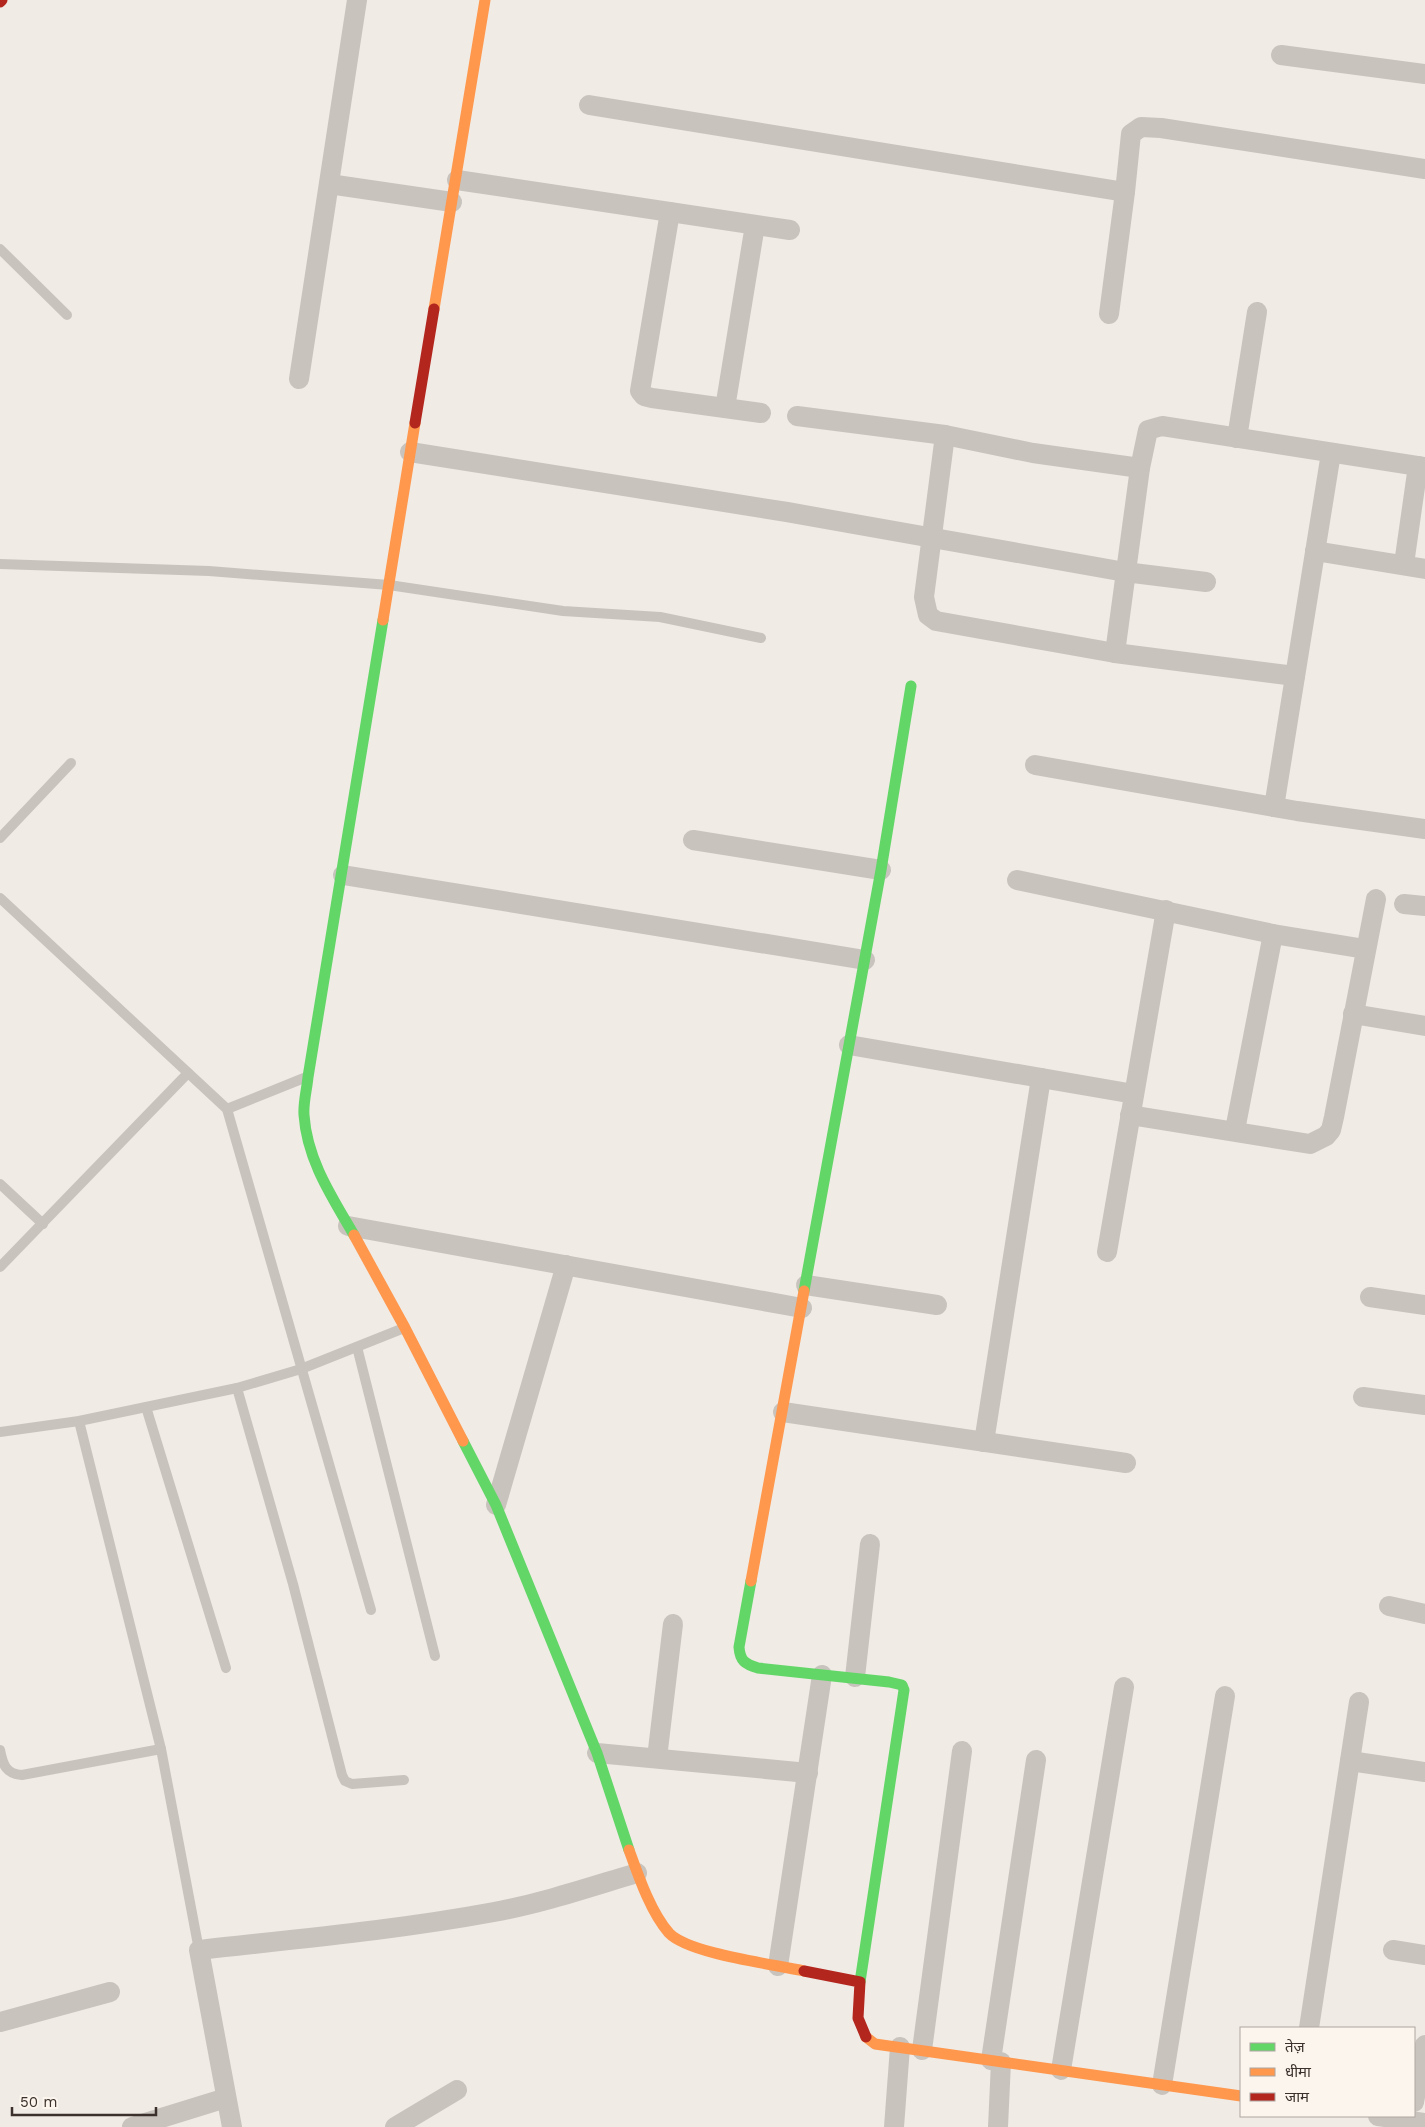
<svg xmlns="http://www.w3.org/2000/svg" width="1425" height="2127" font-family="'Work Sans','Noto Sans Devanagari',sans-serif">
  <style>
    .lines { fill: none; stroke-linecap: round; stroke-linejoin: round }
    .lane { stroke: #c9c3be; stroke-width: 10 }
    .street { stroke: #c9c3be; stroke-width: 20 }
    .fast { stroke: #63d668; stroke-width: 11 }
    .slow { stroke: #ff974d; stroke-width: 11 }
    .jam { stroke: #b3261e; stroke-width: 11 }
  </style>
  <rect width="100%" height="100%" fill="#f0ebe5"/>
  <g class="lines">
    <g class="lane">
      <path d="M0 249 67 315"/>
      <path d="M0 564 209 571 389 585 563 611 660 617 761 638"/>
      <path d="M0 838 71 763"/>
      <path d="M0 898 227 1109 371 1610"/>
      <path d="M227 1109 304 1078"/>
      <path d="M0 1184 43 1224"/>
      <path d="M0 1267 188 1073"/>
      <path d="M357 1347 435 1656"/>
      <path d="M237 1388 293 1584 342 1775 345 1781 352 1784 404 1780"/>
      <path d="M146 1407 226 1668"/>
      <path d="M79 1421 161 1749 199 1950"/>
      <path d="M0 1432 79 1421 237 1388 301 1369 404 1328"/>
      <path d="M0 1750C3 1765 6 1774 22 1775L161 1749"/>
    </g>
    <g class="street">
      <path d="M1281 55 1425 74"/>
      <path d="M589 105 1125 192 1131 134 1141 127 1161 128 1425 169"/>
      <path d="M457 180 790 230"/>
      <path d="M329 184 452 202"/>
      <path d="M670 212 640 391 644 396 652 398 761 413"/>
      <path d="M1109 314 1125 192"/>
      <path d="M299 379 357 0"/>
      <path d="M725 408 755 225"/>
      <path d="M797 416 945 435 1033 453 1140 468"/>
      <path d="M945 435 924 597 928 615 936 621 1115 653 1295 676"/>
      <path d="M1237 438 1257 312"/>
      <path d="M410 452 787 512 1125 572 1206 582"/>
      <path d="M1315 551 1425 569"/>
      <path d="M1404 564 1418 466"/>
      <path d="M1115 653 1140 468 1148 430 1162 426 1425 467"/>
      <path d="M1035 765 1297 811 1425 829"/>
      <path d="M1274 807 1331 453"/>
      <path d="M693 840 881 870"/>
      <path d="M343 875 865 960"/>
      <path d="M1017 880 1273 934 1365 949"/>
      <path d="M1404 904 1425 906"/>
      <path d="M1353 1014 1425 1026"/>
      <path d="M849 1045 1134 1094"/>
      <path d="M1130 1115 1310 1144 1326 1136 1331 1130 1334 1117 1376 899"/>
      <path d="M1235 1130 1273 934"/>
      <path d="M348 1226 802 1308"/>
      <path d="M1107 1252 1166 910"/>
      <path d="M806 1285 937 1305"/>
      <path d="M1370 1297 1425 1305"/>
      <path d="M1363 1397 1425 1405"/>
      <path d="M783 1412 1126 1463"/>
      <path d="M984 1442 1041 1078"/>
      <path d="M496 1505 566 1265"/>
      <path d="M1389 1606 1425 1614"/>
      <path d="M855 1677 870 1544"/>
      <path d="M597 1753 808 1773"/>
      <path d="M657 1758 673 1624"/>
      <path d="M1350 1761 1425 1772"/>
      <path d="M1393 1950 1425 1955"/>
      <path d="M778 1966 822 1675"/>
      <path d="M0 2022 110 1992"/>
      <path d="M1309 2028 1359 1702"/>
      <path d="M922 2050 962 1751"/>
      <path d="M991 2060 1036 1760"/>
      <path d="M1061 2070 1124 1687"/>
      <path d="M1162 2085 1225 1696"/>
      <path d="M1414 2102 1425 2045"/>
      <path d="M1378 2116 1425 2123"/>
      <path d="M132 2127 226 2098"/>
      <path d="M232 2127 199 1950C297 1939 397 1930 494 1912 543 1903 590 1887 637 1873"/>
      <path d="M395 2127 457 2090"/>
      <path d="M894 2127 900 2047"/>
      <path d="M998 2127 1001 2062"/>
    </g>
    <g class="fast">
      <path d="M354 1235C332 1197 307 1160 304 1115 303 1103 307 1089 308 1077L383 620"/>
      <path d="M804 1291 881 870 911 686"/>
      <path d="M463 1441 496 1505 597 1753 629 1850"/>
      <path d="M751 1581 739 1647C740 1661 745 1664 758 1668L889 1682 902 1685 904 1690 860 1982"/>
    </g>
    <g class="slow">
      <path d="M434 309 485 0"/>
      <path d="M383 620 415 423"/>
      <path d="M354 1235 405 1328 463 1441"/>
      <path d="M751 1581 804 1291"/>
      <path d="M629 1850C638 1875 651 1913 669 1933 689 1954 773 1964 804 1971"/>
      <path d="M866 2037 875 2044 1241 2096"/>
    </g>
    <g class="jam">
      <path d="M0 2 2 0"/>
      <path d="M415 423 434 309"/>
      <path d="M804 1971 860 1982 858 2018 866 2037"/>
    </g>
  </g>
  <rect x="1240" y="2027" width="175" height="90" fill="#fbf5ee" stroke="#aea6a0"/>
  <rect x="1250" y="2043" width="25" height="8" fill="#63d668" stroke="#aea6a0"/>
  <text x="1285" y="2052" font-size="15" fill="#3b302b">तेज़</text>
  <rect x="1250" y="2068" width="25" height="8" fill="#ff974d" stroke="#aea6a0"/>
  <text x="1285" y="2077" font-size="15" fill="#3b302b">धीमा</text>
  <rect x="1250" y="2093" width="25" height="8" fill="#b3261e" stroke="#aea6a0"/>
  <text x="1285" y="2102" font-size="15" fill="#3b302b">जाम</text>
  <path d="M12 2107v8h144v-8" fill="none" stroke="#3b302b" stroke-width="2.5"/>
  <text x="20" y="2107" font-size="15" fill="#3b302b" stroke="#fbf5ee" stroke-width="4" paint-order="stroke">50 m</text>
</svg>
